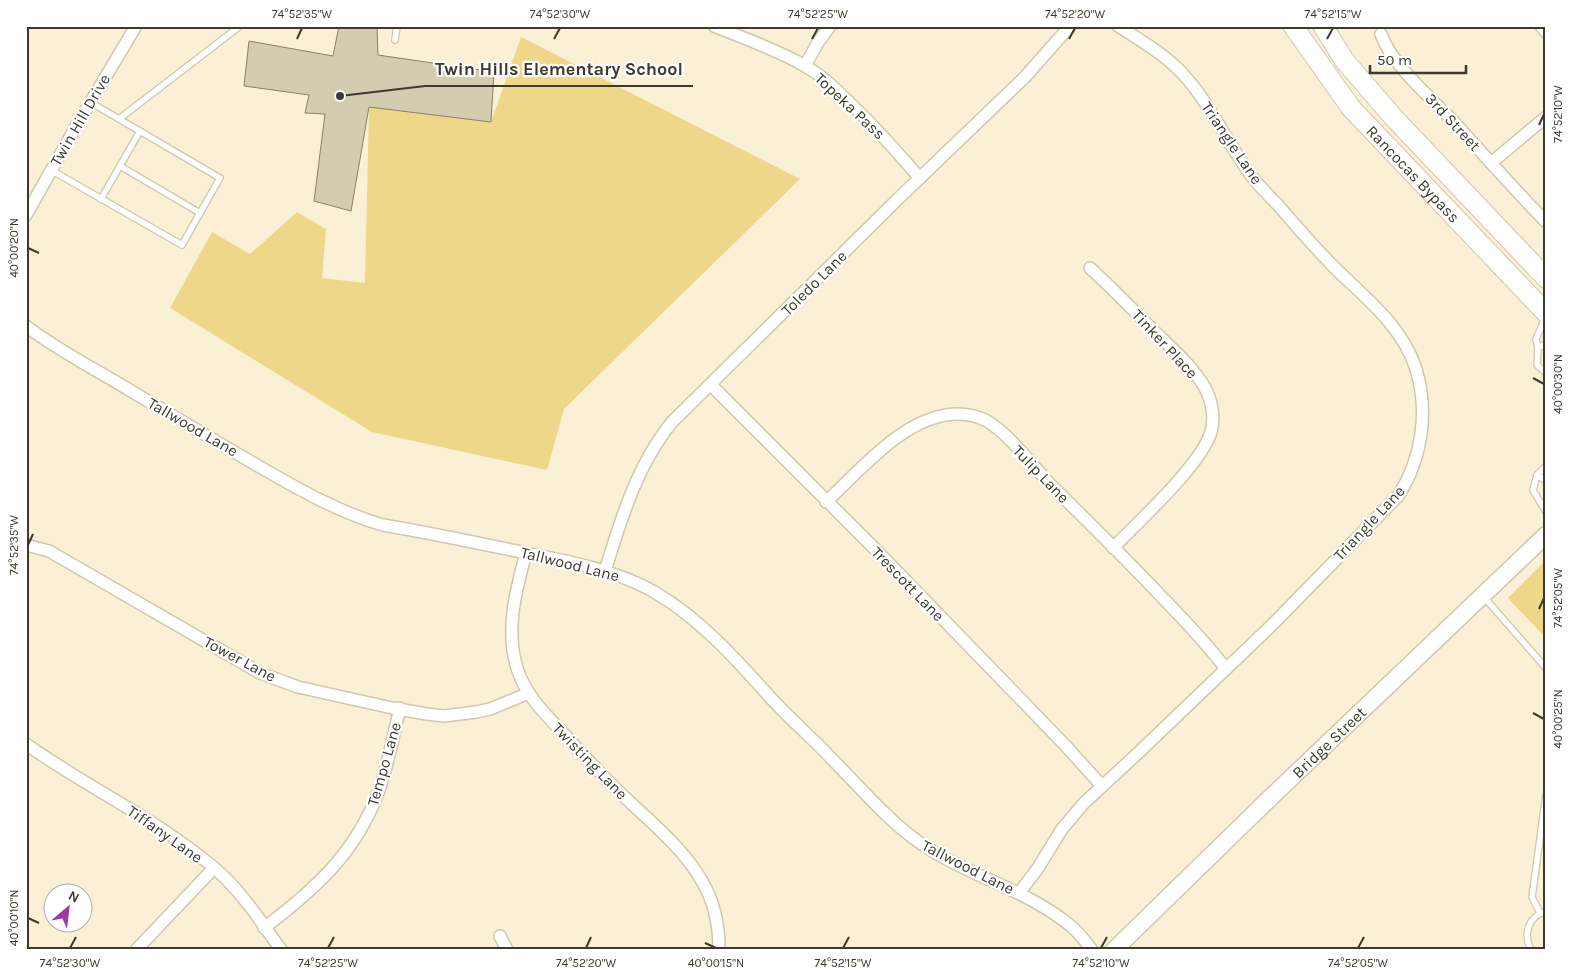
<svg xmlns="http://www.w3.org/2000/svg" width="1572" height="976" font-family="Karla,sans-serif">
  <style>
    .green { fill: #eed789 }
    .building { fill: #d4ccb1; stroke: #898168 }
    .lines { fill: none; stroke-linecap: round; stroke-linejoin: round }
    .lane-casing { stroke: #d0c8ad; stroke-width: 8 }
    .street-casing { stroke: #d0c8ad; stroke-width: 14 }
    .secondary-casing { stroke: #d0c8ad; stroke-width: 19 }
    .primary-casing { stroke: #d0c8ad; stroke-width: 21 }
    .lane { stroke: #fff; stroke-width: 5.5 }
    .street { stroke: #fff; stroke-width: 11 }
    .secondary { stroke: #fff; stroke-width: 16 }
    .primary { stroke: #fff; stroke-width: 19 }
    .ticks { fill: none; stroke: #3c392e; stroke-width: 2 }
    .labels { text-anchor: middle; dominant-baseline: central; stroke-width: 4.5; stroke-linejoin: round; paint-order: stroke }
    .street-label { font-size: 16px; fill: #3c392e; stroke: #fff }
    .leader { fill: none; stroke: #3c392e; stroke-width: 2 }
    .callout-dot { fill: #3c392e; stroke: #fff; stroke-width: 2 }
    .callout-label { font-size: 18px; text-anchor: middle; font-weight: bold; fill: #3c392e; stroke: #fff; stroke-width: 4.5; stroke-linejoin: round; paint-order: stroke }
    .neatline { fill: none; stroke: #3c392e; stroke-width: 2 }
    .ticks-label { font-size: 12px; text-anchor: middle; fill: #3c392e }
  </style>
  <rect width="100%" height="100%" fill="#f9f0d5"/>
  <g class="green">
    <path d="M521 37 800 179 564 409 547 470 372 432 170 308 212 232 250 254 297 212 326 229 322 278 365 283 369 107 491 122Z"/>
    <path d="M1546 560V638L1508 598Z"/>
  </g>
  <path class="building" d="M339 26H377L378 55 494 72 491 122 369 107 351 211 314 201 325 114 305 113 309 95 244 86 249 41 333 56Z"/>
  <g class="lines">
    <defs>
      <g id="lane">
        <path d="M395 40 397 26"/>
        <path d="M90 102 220 178 200 213 120 166"/>
        <path d="M119 119 240 26"/>
        <path d="M51 170 182 245 200 213"/>
        <path d="M101 199 140 131"/>
        <path d="M1546 316 1536 339 1538 348 1546 344"/>
        <path d="M1538 348 1537 365 1546 373"/>
        <path d="M1537 475 1546 466"/>
        <path d="M1546 481 1537 475 1533 490 1546 512"/>
        <path d="M1483 596 1546 668"/>
        <path d="M1540 913 1532 897 1546 795"/>
        <path d="M1531 950C1523 933 1528 917 1546 911"/>
      </g>
      <g id="street">
        <path d="M714 26C743 38 778 50 805 66 826 78 843 96 860 113 881 133 900 156 920 178"/>
        <path d="M1541 26 1546 32"/>
        <path d="M1381 34C1391 64 1430 97 1453 121 1484 155 1514 189 1546 222"/>
        <path d="M805 66 817 44 830 26"/>
        <path d="M1491 163 1546 117"/>
        <path d="M26 215 78 123 136 26"/>
        <path d="M1090 268C1111 287 1131 308 1152 329 1170 347 1192 365 1205 388 1212 401 1215 418 1211 432 1201 465 1139 521 1113 548"/>
        <path d="M26 326C60 352 99 371 136 394 175 417 214 440 253 463 295 487 337 512 383 525 431 533 478 543 526 553 568 561 619 571 656 593 700 619 735 658 769 696 788 717 810 736 830 757 857 784 882 814 912 837 961 875 1025 887 1072 927 1080 934 1086 942 1092 950"/>
        <path d="M711 385 878 552 1064 744 1102 786"/>
        <path d="M826 502C862 469 906 414 958 414 967 414 979 417 987 421 1009 434 1033 466 1051 485 1087 521 1123 556 1158 593 1181 617 1205 641 1226 669"/>
        <path d="M26 545 49 551 260 673 298 687 392 708 427 714 444 716 476 712 490 709 529 693"/>
        <path d="M526 553C516 590 505 630 517 668 525 695 546 715 565 735 582 754 599 772 617 790 646 818 681 845 702 881 714 901 719 926 719 950"/>
        <path d="M605 571C621 519 637 465 672 422L902 195 1025 77 1070 26"/>
        <path d="M26 744C89 789 161 821 219 872 243 894 263 924 281 950"/>
        <path d="M1019 893 1038 868 1062 829 1084 803 1137 754 1273 624 1398 496C1422 459 1429 412 1416 369 1402 325 1365 298 1334 267 1314 247 1296 226 1278 205 1268 195 1258 185 1250 174 1226 141 1210 103 1182 73 1163 53 1141 41 1118 26"/>
        <path d="M264 928C314 890 355 854 378 793 388 766 393 736 400 708"/>
        <path d="M500 936 507 950"/>
        <path d="M136 950 214 868"/>
      </g>
      <g id="secondary">
        <path id="s1" d="M1114 950 1268 800 1546 535"/>
      </g>
      <g id="primary">
        <path id="s2" d="M1293 26 1351 108 1546 313"/>
        <path d="M1323 26 1344 60 1394 118 1546 278"/>
      </g>
    </defs>
    <use href="#lane" class="lane-casing"/>
    <use href="#street" class="street-casing"/>
    <use href="#secondary" class="secondary-casing"/>
    <use href="#primary" class="primary-casing"/>
    <use href="#lane" class="lane"/>
    <use href="#street" class="street"/>
    <use href="#secondary" class="secondary"/>
    <use href="#primary" class="primary"/>
  </g>
  <path class="ticks" d="M297 39 302 28M554 39 560 28M812 39 818 28M1069 39 1075 28M1327 39 1333 28M1539 125 1544 114M28 248 39 253M1533 378 1544 384M28 545 33 534M1539 609 1544 598M1533 713 1544 719M28 918 39 923M705 943 716 948M70 948 76 937M328 948 334 937M586 948 591 937M843 948 849 937M1101 948 1107 937M1358 948 1364 937"/>
  <g class="labels">
    <g class="street-label">
      <text transform="translate(850 106) rotate(43)">Topeka Pass</text>
      <text transform="translate(80 120) rotate(-60)">Twin Hill Drive</text>
      <text transform="translate(1453 122) rotate(47)">3rd Street</text>
      <text transform="translate(1232 143) rotate(56)">Triangle Lane</text>
      <text stroke="none"><textPath href="#s2" startOffset="191">Rancocas Bypass</textPath></text>
      <text transform="translate(814 283) rotate(-45)">Toledo Lane</text>
      <text transform="translate(1165 344) rotate(47)">Tinker Place</text>
      <text transform="translate(193 427) rotate(30)">Tallwood Lane</text>
      <text transform="translate(1041 474) rotate(46)">Tulip Lane</text>
      <text transform="translate(1369 523) rotate(-47)">Triangle Lane</text>
      <text transform="translate(570 564) rotate(14)">Tallwood Lane</text>
      <text transform="translate(908 584) rotate(46)">Trescott Lane</text>
      <text transform="translate(240 659) rotate(28)">Tower Lane</text>
      <text stroke="none"><textPath href="#s1" startOffset="299">Bridge Street</textPath></text>
      <text transform="translate(590 761) rotate(46)">Twisting Lane</text>
      <text transform="translate(384 764) rotate(-74)">Tempo Lane</text>
      <text transform="translate(165 834) rotate(35)">Tiffany Lane</text>
      <text transform="translate(968 867) rotate(27)">Tallwood Lane</text>
    </g>
  </g>
  <path class="leader" d="M340 96L425 86H693"/>
  <circle class="callout-dot" cx="340" cy="96" r="5"/>
  <g class="callout-label">
    <text x="559" y="75">Twin Hills Elementary School</text>
  </g>
  <rect width="1572" height="976" fill="none" stroke="#ffffff" stroke-width="55"/>
  <g transform="translate(68 908) rotate(28)"><circle r="24" fill="#ffffff" stroke="#b1b0ab"/>
  <path d="M0-4L9 19L0 12L-9 19Z" fill="#9c3ca4"/>
  <text y="-8" font-size="14" font-weight="bold" text-anchor="middle" fill="#3c392e">N</text>
  </g>
  <path d="M1370 65v8h96v-8" fill="none" stroke="#3c392e" stroke-width="2.5"/>
  <text x="1377" y="65" font-size="15" fill="#3c392e" stroke="#ffffff" stroke-width="4" paint-order="stroke">50 m</text>
  <rect x="28" y="28" width="1516" height="920" class="neatline"/>
  <g class="ticks-label">
    <text x="302" y="18">74°52'35"W</text>
    <text x="560" y="18">74°52'30"W</text>
    <text x="818" y="18">74°52'25"W</text>
    <text x="1075" y="18">74°52'20"W</text>
    <text x="1333" y="18">74°52'15"W</text>
    <text transform="translate(1558 114) rotate(-90)" y="4">74°52'10"W</text>
    <text transform="translate(14 248) rotate(-90)" y="4">40°00'20"N</text>
    <text transform="translate(1558 384) rotate(-90)" y="4">40°00'30"N</text>
    <text transform="translate(14 545) rotate(-90)" y="4">74°52'35"W</text>
    <text transform="translate(1558 598) rotate(-90)" y="4">74°52'05"W</text>
    <text transform="translate(1558 719) rotate(-90)" y="4">40°00'25"N</text>
    <text transform="translate(14 918) rotate(-90)" y="4">40°00'10"N</text>
    <text x="70" y="967">74°52'30"W</text>
    <text x="328" y="967">74°52'25"W</text>
    <text x="586" y="967">74°52'20"W</text>
    <text x="716" y="967">40°00'15"N</text>
    <text x="843" y="967">74°52'15"W</text>
    <text x="1101" y="967">74°52'10"W</text>
    <text x="1358" y="967">74°52'05"W</text>
  </g>
</svg>
